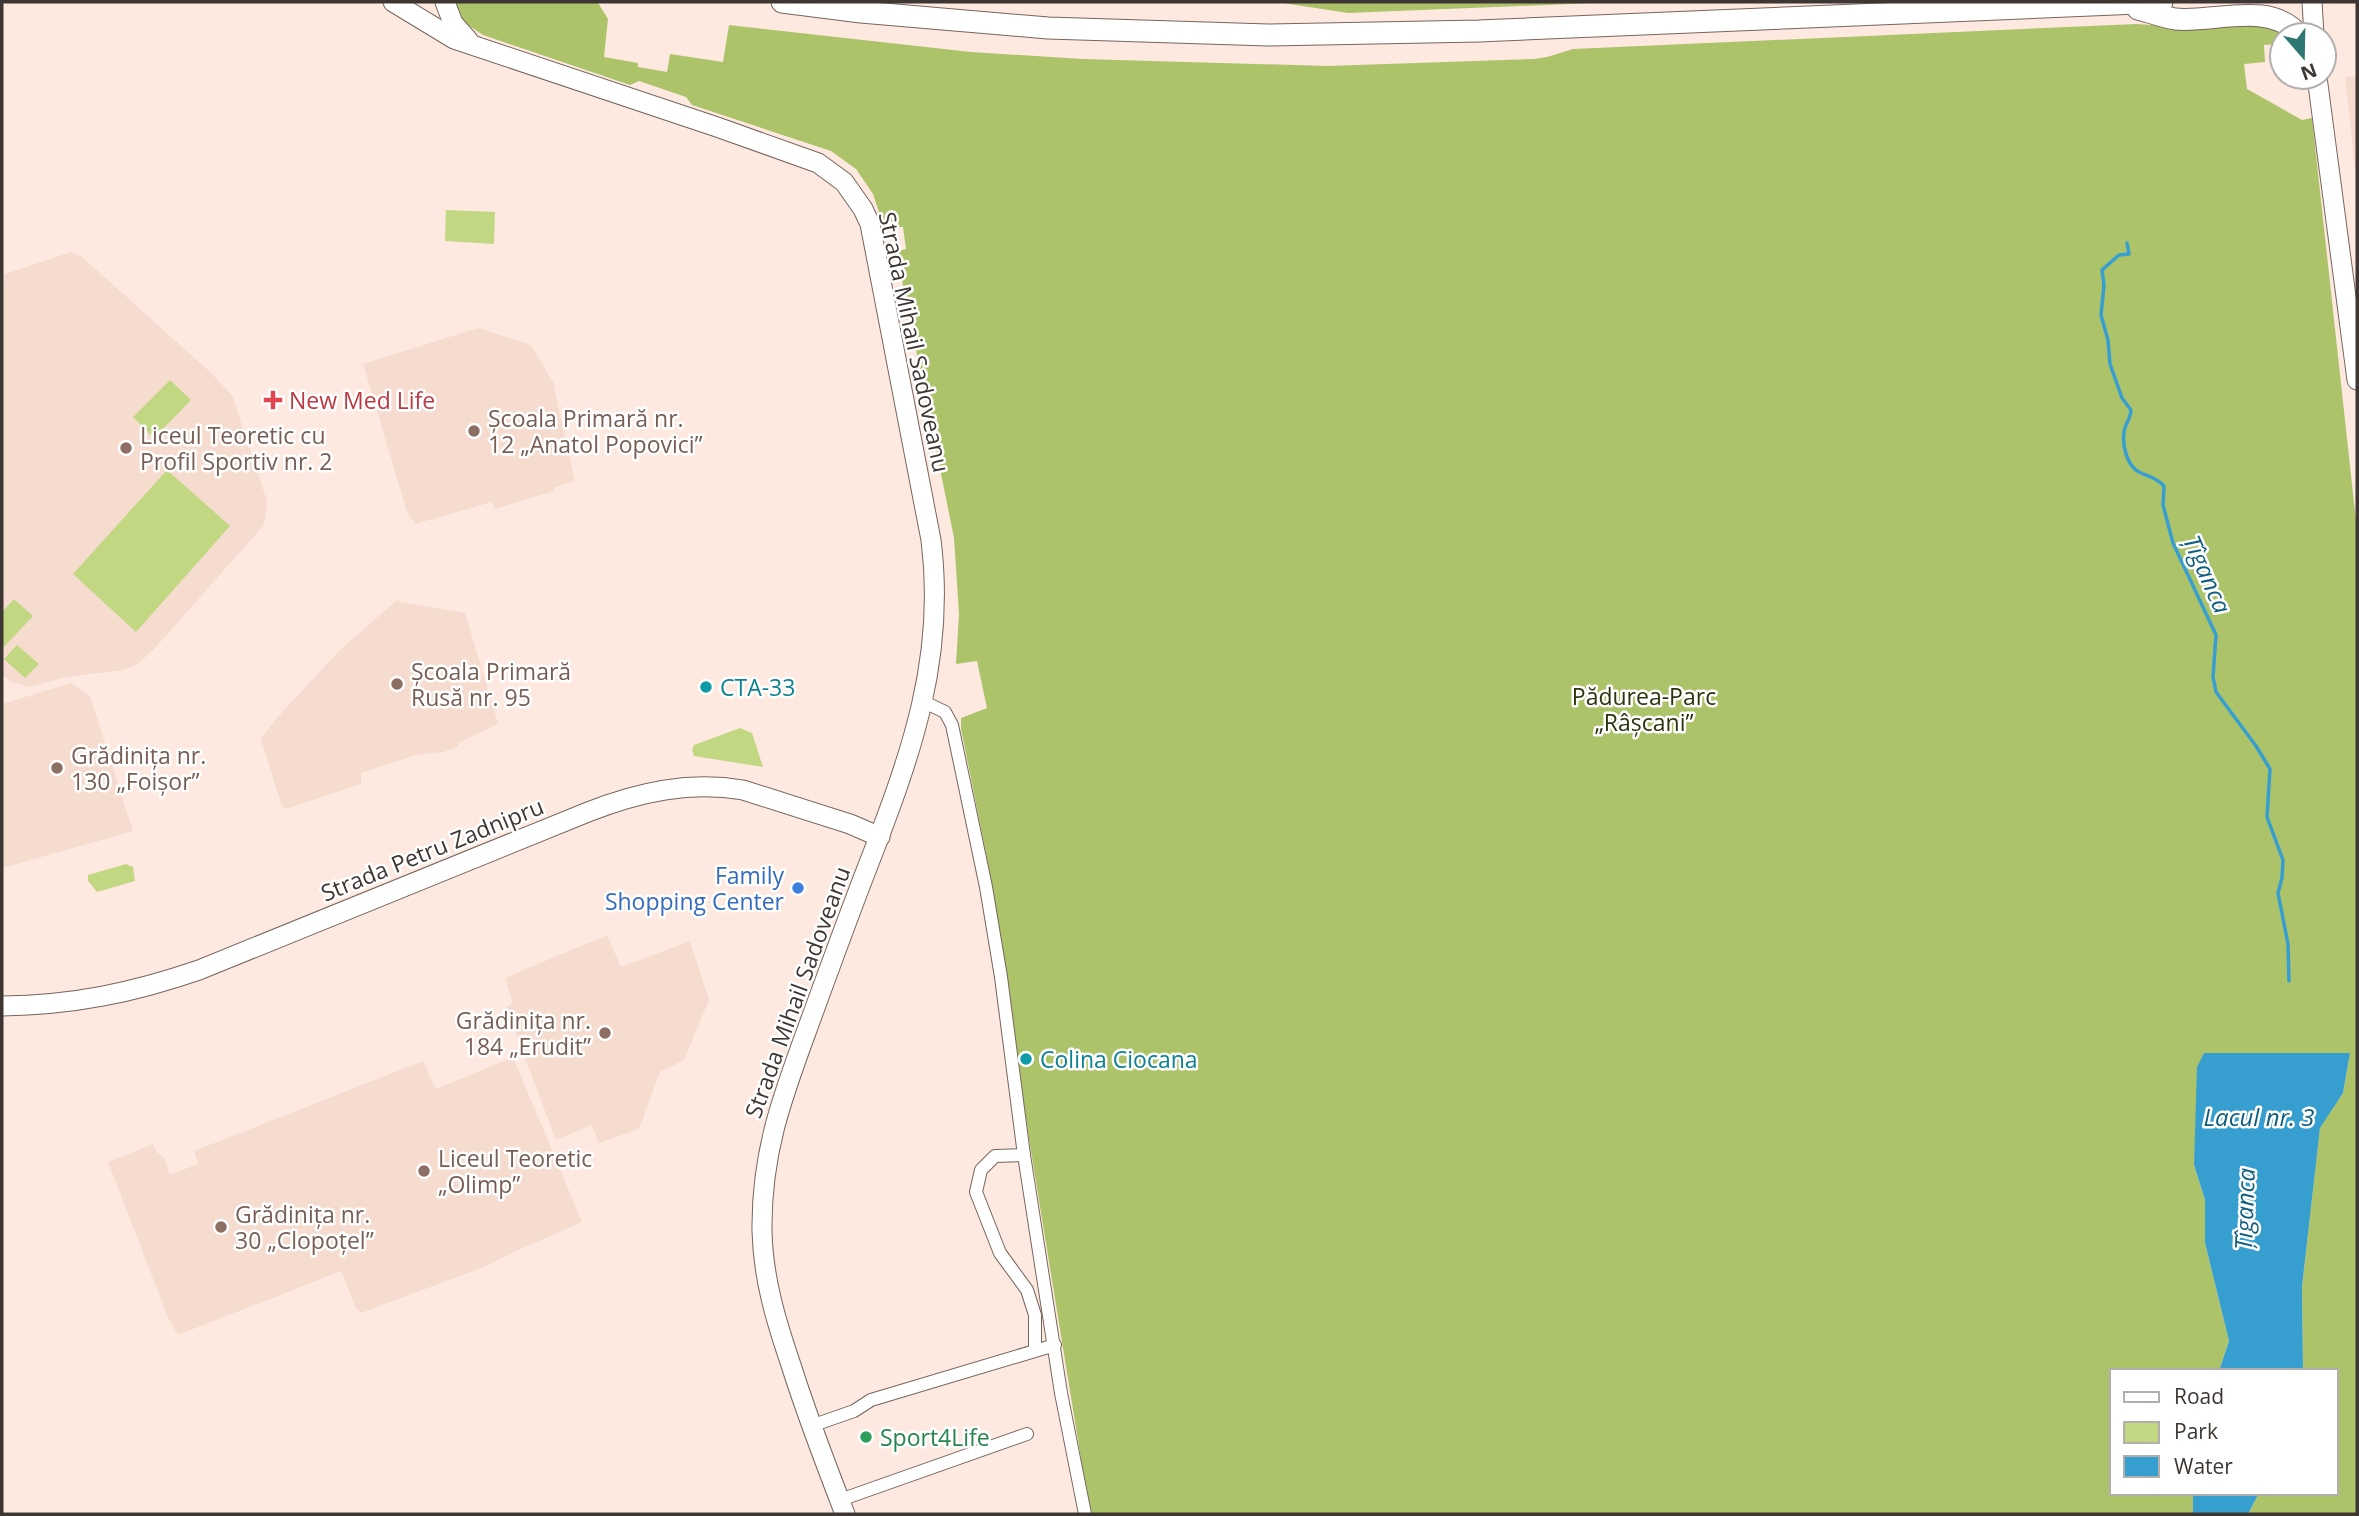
<svg xmlns="http://www.w3.org/2000/svg" width="2359" height="1516" font-family="'Open Sans',sans-serif">
  <style>
    .built { fill: #f6dccf }
    .green { fill: #c2d782 }
    .forest { fill: #adc369 }
    .water { fill: #379fd0 }
    .lines { fill: none; stroke-linecap: round; stroke-linejoin: round }
    .stream { stroke: #379fd0; stroke-width: 3.5 }
    .street-casing { stroke: #76655d; stroke-width: 14 }
    .secondary-casing { stroke: #76655d; stroke-width: 21 }
    .primary-casing { stroke: #76655d; stroke-width: 23 }
    .street { stroke: #fff; stroke-width: 12 }
    .secondary { stroke: #fff; stroke-width: 19 }
    .primary { stroke: #fff; stroke-width: 21 }
    .health-dot { fill: #e0444e; stroke: #fff; stroke-width: 2.5 }
    .education-dot { fill: #8d6e63; stroke: #fff; stroke-width: 2.5 }
    .culture-dot { fill: #0f9aa8; stroke: #fff; stroke-width: 2.5 }
    .shop-dot { fill: #3f7fe0; stroke: #fff; stroke-width: 2.5 }
    .leisure-dot { fill: #2e9e5b; stroke: #fff; stroke-width: 2.5 }
    .labels { text-anchor: middle; dominant-baseline: central; stroke-width: 5; stroke-linejoin: round; paint-order: stroke }
    .street-label { font-size: 23px; fill: #3d3632; stroke: #fff }
    .health-label { font-size: 23px; fill: #be3a42; stroke: #fff; text-anchor: start }
    .education-label { font-size: 23px; fill: #785e54; stroke: #fff; text-anchor: start }
    .culture-label { font-size: 23px; fill: #0d838f; stroke: #fff; text-anchor: start }
    .park-label { font-size: 23px; fill: #2c340e; stroke: #fff }
    .shop-label { font-size: 23px; fill: #366cbe; stroke: #fff; text-anchor: end }
    .leisure-label { font-size: 23px; fill: #27864d; stroke: #fff; text-anchor: start }
    .water-label { font-size: 24px; font-style: italic; fill: #0e5e7f; stroke: #fff }
  </style>
  <rect width="100%" height="100%" fill="#fde9e0"/>
  <g class="built">
    <path d="M2357 76V186L2345 77Z"/>
    <path d="M71 252 81 256 209 371 232 395 267 501 264 525 155 648 138 664 124 670 67 677 29 687 11 682 2 674V275Z"/>
    <path d="M478 328 531 345 553 382 575 481 555 487 554 491 495 509 492 502 415 524 407 512 363 364Z"/>
    <path d="M396 601 465 613 498 724 458 743 459 746 444 752 416 755 361 773V784L286 809 282 806 261 739 275 720 342 648Z"/>
    <path d="M71 683 90 696 133 831 2 868V704Z"/>
    <path d="M607 935 621 967 690 941 709 1000 684 1060 660 1072 639 1129 599 1143 592 1125 556 1140 506 1007 513 1003 505 978Z"/>
    <path d="M513 1057 582 1222 516 1251 484 1267 361 1313 356 1308 341 1271 178 1335 169 1320 108 1162 153 1144 157 1153H159L164 1158 170 1175 198 1164 194 1151 423 1061 436 1089Z"/>
  </g>
  <g class="green">
    <path d="M446 210 495 212 494 244 445 241Z"/>
    <path d="M170 380 191 400 154 438 133 417Z"/>
    <path d="M167 470 230 526 136 632 73 574Z"/>
    <path d="M14 599 33 616 2 649V612Z"/>
    <path d="M17 645 39 664 25 678 4 659Z"/>
    <path d="M740 728 752 733 763 767 694 756 692 750 694 745Z"/>
    <path d="M126 864 133 867 135 881 97 892 88 881V875Z"/>
  </g>
  <g class="forest">
    <path d="M454 2 598 3 608 19 604 57 638 63V67L667 72 670 54 723 62 729 25 971 52 1083 59 1327 66 1534 59 1547 57 1573 49 2136 24 2184 27 2262 24 2289 35H2282V44L2264 45 2265 62 2244 64 2247 89 2302 120 2312 118 2357 530V1514H2248L2259 1493H2336V1371H2303L2302 1287 2320 1127 2343 1093 2350 1053 2194 1165 2205 1200V1243L2229 1341 2219 1371H2112V1493H2193V1514H1090L1030 1145 991 878 961 729V718L987 708 977 661 956 664 959 614 954 538 896 251 906 249 903 227H893L889 219 882 221 873 194 856 169 831 151 692 105 686 97 639 81 630 85 483 35 462 21Z"/>
    <path d="M1276 2H1620L1348 13Z"/>
  </g>
  <g class="water">
    <path d="M2204 1053H2350L2343 1093 2320 1128 2302 1287 2303 1371H2219L2229 1341 2205 1243V1200L2194 1165 2197 1067Z"/>
    <path d="M2193 1493H2259L2248 1514H2193Z"/>
  </g>
  <g class="lines">
    <path class="stream" d="M2127 243 2129 254 2119 255 2102 270 2104 285 2101 315 2108 340 2110 364 2122 398 2131 410C2131 418 2125 424 2124 432 2122 445 2127 466 2139 472 2149 477 2157 478 2164 486L2163 505 2173 543 2216 635 2213 677 2216 692 2256 746 2270 769 2267 817 2283 860 2282 878 2278 893 2288 944 2289 981"/>
    <defs>
      <g id="street">
        <path d="M924 702 945 712 952 725 986 887 1001 977 1024 1155 1061 1393 1085 1514"/>
        <path d="M1024 1155 995 1156 981 1170 976 1192 1000 1253 1027 1290 1035 1315V1350"/>
        <path d="M811 1426 854 1411 871 1400 1055 1345"/>
        <path d="M840 1500 1027 1434"/>
      </g>
      <g id="secondary">
        <path d="M393 2 454 39 717 127 818 163 844 182 863 209 870 224 931 540C946 658 911 755 869 863 848 917 828 972 808 1027 782 1098 761 1153 762 1231 763 1278 776 1321 791 1365 807 1416 826 1465 845 1514"/>
        <path d="M445 2 453 23 468 40"/>
        <path d="M2312 2 2314 35"/>
        <path d="M2317 77 2357 380"/>
        <path d="M2 1006C73 1005 132 993 199 970L588 812C639 792 689 781 743 790L850 824 880 837"/>
      </g>
      <g id="primary">
        <path d="M782 2 861 12 1048 28 1268 35 1479 31 2162 2"/>
        <path d="M2138 9C2150 12 2163 17 2175 19 2214 23 2270 0 2299 35"/>
      </g>
    </defs>
    <use href="#street" class="street-casing"/>
    <use href="#secondary" class="secondary-casing"/>
    <use href="#primary" class="primary-casing"/>
    <use href="#street" class="street"/>
    <use href="#secondary" class="secondary"/>
    <use href="#primary" class="primary"/>
  </g>
  <path class="health-dot" d="M269.5 389.5h7v7h7v7h-7v7h-7v-7h-7v-7h7z"/>
  <g class="education-dot">
    <circle cx="474" cy="431" r="7"/>
    <circle cx="126" cy="448" r="7"/>
    <circle cx="397" cy="684" r="7"/>
    <circle cx="57" cy="768" r="7"/>
    <circle cx="605" cy="1033" r="7"/>
    <circle cx="424" cy="1171" r="7"/>
    <circle cx="221" cy="1227" r="7"/>
  </g>
  <g class="culture-dot">
    <circle cx="706" cy="687" r="7"/>
    <circle cx="1026" cy="1059" r="7"/>
  </g>
  <circle class="shop-dot" cx="798" cy="888" r="7"/>
  <circle class="leisure-dot" cx="866" cy="1437" r="7"/>
  <g class="labels">
    <g class="street-label">
      <text transform="translate(915 342) rotate(78)">Strada Mihail Sadoveanu</text>
      <text transform="translate(432 849) rotate(-22)">Strada Petru Zadnipru</text>
      <text transform="translate(797 992) rotate(-70)">Strada Mihail Sadoveanu</text>
    </g>
    <g class="health-label">
      <text x="289" y="400">New Med Life</text>
    </g>
    <g class="education-label">
      <text x="488" y="418">Școala Primară nr.<tspan x="488" dy="26">12 „Anatol Popovici”</tspan></text>
      <text x="140" y="435">Liceul Teoretic cu<tspan x="140" dy="26">Profil Sportiv nr. 2</tspan></text>
      <text x="411" y="671">Școala Primară<tspan x="411" dy="26">Rusă nr. 95</tspan></text>
      <text x="71" y="755">Grădinița nr.<tspan x="71" dy="26">130 „Foișor”</tspan></text>
      <text x="591" y="1020" text-anchor="end">Grădinița nr.<tspan x="591" dy="26">184 „Erudit”</tspan></text>
      <text x="438" y="1158">Liceul Teoretic<tspan x="438" dy="26">„Olimp”</tspan></text>
      <text x="235" y="1214">Grădinița nr.<tspan x="235" dy="26">30 „Clopoțel”</tspan></text>
    </g>
    <g class="culture-label">
      <text x="720" y="687">CTA-33</text>
      <text x="1040" y="1059">Colina Ciocana</text>
    </g>
    <g class="park-label">
      <text x="1644" y="696">Pădurea-Parc<tspan x="1644" dy="26">„Râșcani”</tspan></text>
    </g>
    <g class="shop-label">
      <text x="784" y="875">Family<tspan x="784" dy="26">Shopping Center</tspan></text>
    </g>
    <g class="leisure-label">
      <text x="880" y="1437">Sport4Life</text>
    </g>
    <g class="water-label">
      <text transform="translate(2208 574) rotate(66)">Țîganca</text>
      <text x="2259" y="1116">Lacul nr. 3</text>
      <text transform="translate(2244 1209) rotate(-88)">Țîganca</text>
    </g>
  </g>
  <rect width="2359" height="1516" fill="none" stroke="#3d3632" stroke-width="7"/>
  <rect x="2110" y="1369" width="228" height="126" fill="#ffffff" stroke="#b1afad" stroke-width="2"/>
  <rect x="2124" y="1392" width="35" height="10" fill="#ffffff" stroke="#b1afad" stroke-width="2"/>
  <text x="2174" y="1404" font-size="21" fill="#3d3632">Road</text>
  <rect x="2124" y="1422" width="35" height="21" fill="#c2d782" stroke="#b1afad" stroke-width="2"/>
  <text x="2174" y="1439" font-size="21" fill="#3d3632">Park</text>
  <rect x="2124" y="1456" width="35" height="21" fill="#379fd0" stroke="#b1afad" stroke-width="2"/>
  <text x="2174" y="1474" font-size="21" fill="#3d3632">Water</text>
  <g transform="translate(2303 56) rotate(160)"><circle r="33" fill="#ffffff" stroke="#b1afad" stroke-width="2"/>
  <path d="M0-5L12 26L0 18L-12 26Z" fill="#2e7772"/>
  <text y="-10" font-size="19" font-weight="bold" text-anchor="middle" fill="#3d3632">N</text>
  </g>
</svg>
